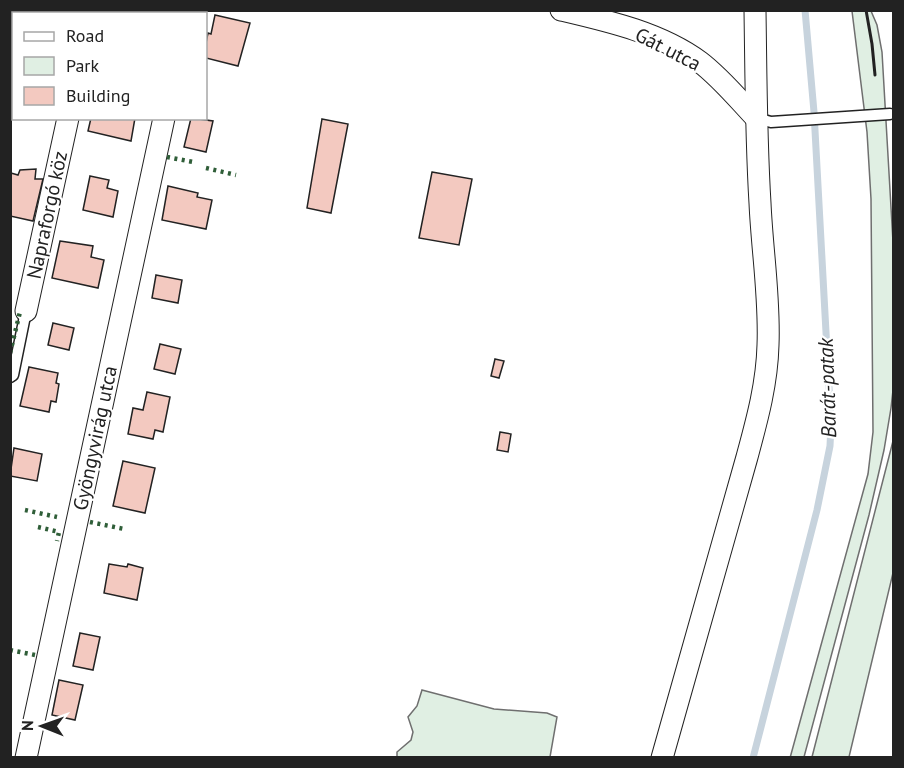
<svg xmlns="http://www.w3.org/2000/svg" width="904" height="768" font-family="'PT Sans',sans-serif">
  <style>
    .green { fill: #e0efe3; stroke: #6f6f6f; stroke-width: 1.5 }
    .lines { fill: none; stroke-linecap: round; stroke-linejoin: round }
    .stream { stroke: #c7d3dd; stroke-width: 7 }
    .building { fill: #f3c9c0; stroke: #222; stroke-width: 1.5 }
    .service-casing { stroke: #222; stroke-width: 13 }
    .minor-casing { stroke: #222; stroke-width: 23 }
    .service { stroke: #fff; stroke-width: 10 }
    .minor { stroke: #fff; stroke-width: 21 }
    .hedge { stroke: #2f5e38; stroke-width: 4.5; stroke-dasharray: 3 4.5; stroke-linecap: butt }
    .wall { stroke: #222; stroke-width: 3 }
    .labels { text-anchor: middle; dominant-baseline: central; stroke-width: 4.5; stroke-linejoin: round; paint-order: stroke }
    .street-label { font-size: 20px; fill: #222; stroke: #fff }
    .water-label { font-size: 21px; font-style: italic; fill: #222; stroke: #fff }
  </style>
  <rect width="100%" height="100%" fill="#fff"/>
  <g class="green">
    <path d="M852 11H871L877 25 882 52 893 242 894 381 891 408 884 450 869 515 804 757 790 758 868 474 873 432 871 199 867 132Z"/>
    <path d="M893 441V573L849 757H812Z"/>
    <path d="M422 690 494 709 547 713 557 717 550 757H397V752L411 740 413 732 408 717 417 706Z"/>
  </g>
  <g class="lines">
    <path class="stream" d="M753 758 817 510 830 446 831 424 814 112 805 10"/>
  </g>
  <g class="building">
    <path d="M215 15 250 23 238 66 206 58V43L208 33 211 34Z"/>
    <path d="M91 118H135L131 141 88 131Z"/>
    <path d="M191 118 213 121 206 152 184 147Z"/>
    <path d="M322 119 348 124 331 213 307 208Z"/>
    <path d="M36 169 35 179H43L33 221 10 216 11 173 18 175 20 170Z"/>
    <path d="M432 172 472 179 459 245 419 238Z"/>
    <path d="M90 176 109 180 107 188 118 191 113 217 83 210Z"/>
    <path d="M168 186 198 193 197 197 212 200 206 229 162 220Z"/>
    <path d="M60 241 93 246 91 257 104 260 98 288 52 278Z"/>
    <path d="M156 275 182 280 178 303 152 298Z"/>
    <path d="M53 323 74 328 69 350 48 345Z"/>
    <path d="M160 344 181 349 175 374 154 369Z"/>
    <path d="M495 359 504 361 499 378 491 376Z"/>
    <path d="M29 367 58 373 56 383 59 384 56 402 51 401 49 412 20 406Z"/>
    <path d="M147 392 170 397 163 432 155 430 153 439 128 434 133 408 143 410Z"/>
    <path d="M500 432 511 434 508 452 497 450Z"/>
    <path d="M14 448 42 454 37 481 10 476Z"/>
    <path d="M123 461 155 468 145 513 113 506Z"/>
    <path d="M109 564 127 567 128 564 143 568 137 600 104 593Z"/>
    <path d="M80 633 100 637 93 670 73 666Z"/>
    <path d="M59 680 83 685 75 720 52 715Z"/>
  </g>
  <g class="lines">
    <defs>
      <g id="service">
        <path d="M756 118 771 122 890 114"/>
        <path d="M10 377 13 375 26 311"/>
      </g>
      <g id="minor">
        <path d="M561 10C608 21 661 33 700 62 721 78 738 99 756 118"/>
        <path d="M92 14V10"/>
        <path d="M187 14 188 10"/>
        <path d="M26 311 68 118"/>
        <path d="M26 758 164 118"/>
        <path d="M662 758 747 457C757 420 767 384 768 345 770 298 762 250 760 203 756 139 756 75 755 10"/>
      </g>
    </defs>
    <use href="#service" class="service-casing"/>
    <use href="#minor" class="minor-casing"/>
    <use href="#service" class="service"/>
    <use href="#minor" class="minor"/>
    <g class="hedge">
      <path d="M167 157 193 162"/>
      <path d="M206 168 236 175"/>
      <path d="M10 353 20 312"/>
      <path d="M25 510 57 517"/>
      <path d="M90 522 124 529"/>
      <path d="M38 527 59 532 57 541"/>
      <path d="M10 650 35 655"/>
    </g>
    <path class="wall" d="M866 10 872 44 875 75"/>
  </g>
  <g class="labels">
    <g class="street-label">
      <text transform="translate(668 49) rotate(27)">Gát utca</text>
      <text transform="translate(47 215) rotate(-78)">Napraforgó köz</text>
      <text transform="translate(95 438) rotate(-78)">Gyöngyvirág utca</text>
    </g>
    <g class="water-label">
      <text transform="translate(827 388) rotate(-92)">Barát-patak</text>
    </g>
  </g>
  <rect width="904" height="768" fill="none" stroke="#222222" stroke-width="24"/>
  <rect x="12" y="12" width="195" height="108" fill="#ffffff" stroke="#a7a7a7" stroke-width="1.5"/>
  <rect x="24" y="32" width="30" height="9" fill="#ffffff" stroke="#a7a7a7" stroke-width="1.5"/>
  <text x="66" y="42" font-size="18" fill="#222222">Road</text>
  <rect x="24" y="57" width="30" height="18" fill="#e0efe3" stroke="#a7a7a7" stroke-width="1.5"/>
  <text x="66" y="72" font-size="18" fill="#222222">Park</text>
  <rect x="24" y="87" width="30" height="18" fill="#f3c9c0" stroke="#a7a7a7" stroke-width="1.5"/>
  <text x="66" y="102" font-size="18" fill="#222222">Building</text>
  <g transform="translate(42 726) rotate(271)" stroke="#ffffff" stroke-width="4.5" paint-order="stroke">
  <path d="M0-4.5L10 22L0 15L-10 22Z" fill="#222222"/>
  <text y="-9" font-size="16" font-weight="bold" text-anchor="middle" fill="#222222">N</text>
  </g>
</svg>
